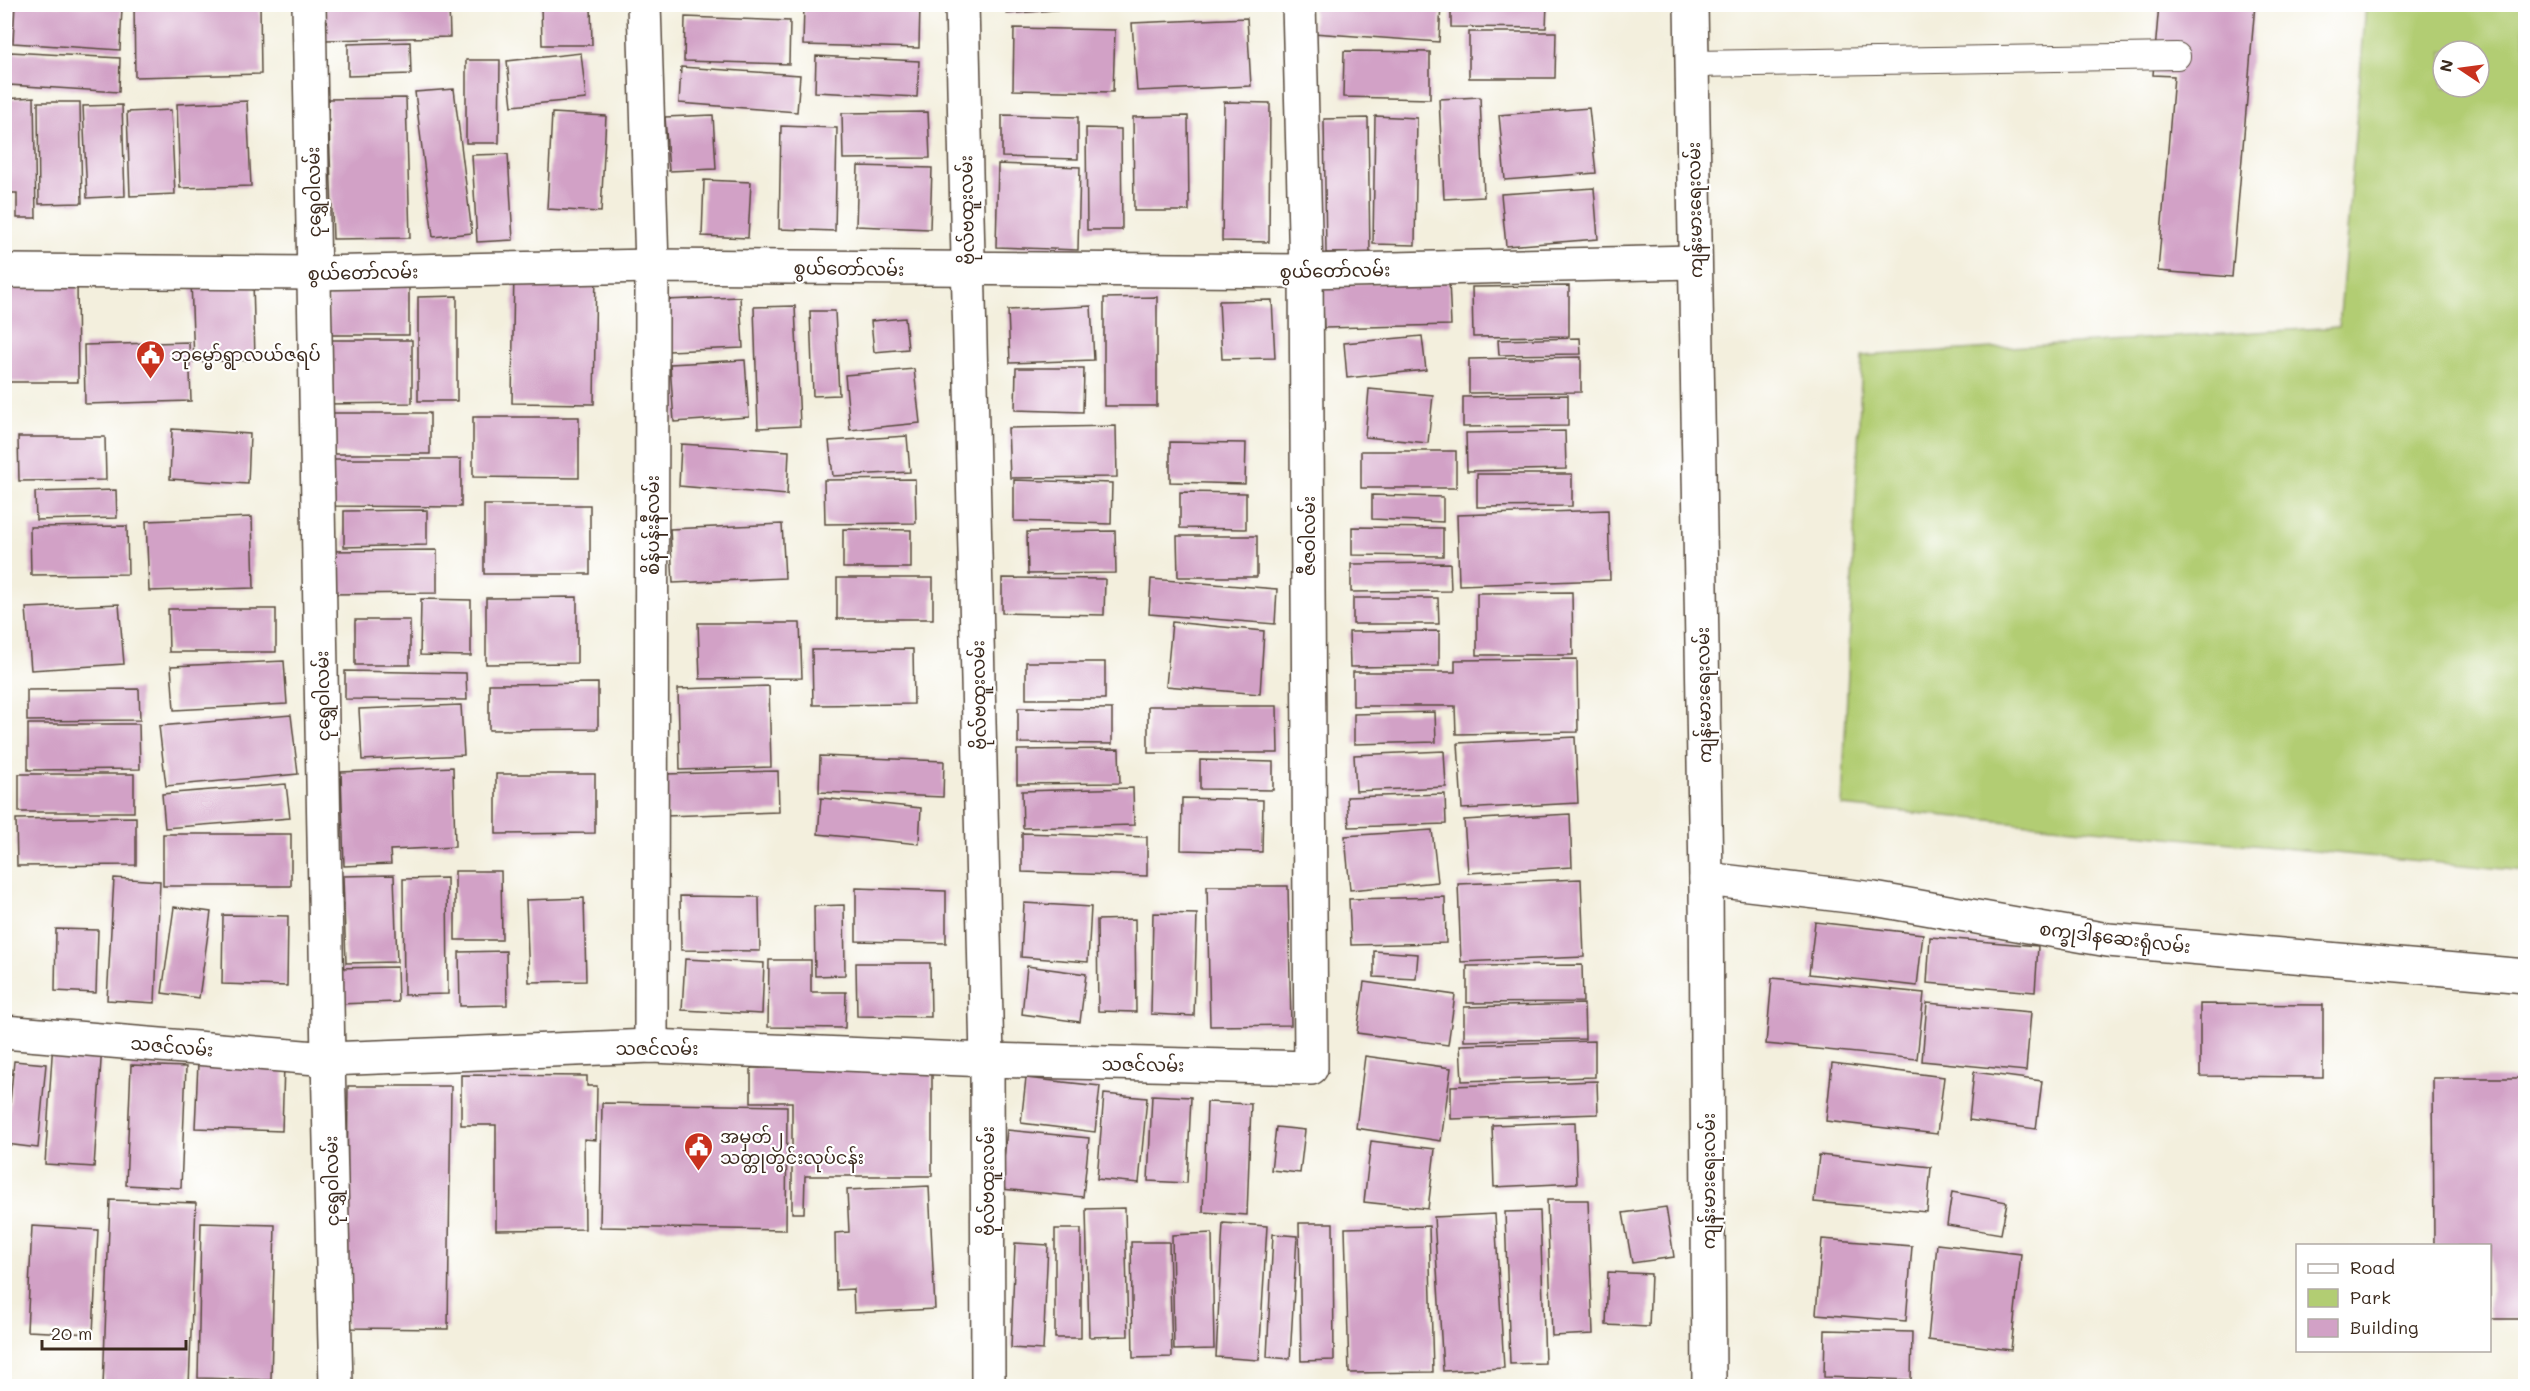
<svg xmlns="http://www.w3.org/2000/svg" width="2530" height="1391" font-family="Mali,'Noto Sans Myanmar',sans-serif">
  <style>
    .green { fill: #b2cd73; stroke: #767c48; stroke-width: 1.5; fill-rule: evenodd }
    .building { fill: #d2a1c6 }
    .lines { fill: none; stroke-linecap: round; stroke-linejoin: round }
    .service-casing { stroke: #57483b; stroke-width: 28 }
    .minor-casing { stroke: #57483b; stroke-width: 36 }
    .tertiary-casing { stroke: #57483b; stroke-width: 36 }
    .service { stroke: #fff; stroke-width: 26 }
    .minor { stroke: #fff; stroke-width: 33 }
    .tertiary { stroke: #fff; stroke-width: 33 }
    .labels { text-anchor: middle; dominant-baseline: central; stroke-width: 4.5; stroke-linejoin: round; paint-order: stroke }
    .street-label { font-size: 18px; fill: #3b2a1e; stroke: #fff }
    .poi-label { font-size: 18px; fill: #3b2a1e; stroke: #fff; text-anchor: start }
  </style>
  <rect width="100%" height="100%" fill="#fff"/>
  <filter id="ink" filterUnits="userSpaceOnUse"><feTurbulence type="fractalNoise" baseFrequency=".0167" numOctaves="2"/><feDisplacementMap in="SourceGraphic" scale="12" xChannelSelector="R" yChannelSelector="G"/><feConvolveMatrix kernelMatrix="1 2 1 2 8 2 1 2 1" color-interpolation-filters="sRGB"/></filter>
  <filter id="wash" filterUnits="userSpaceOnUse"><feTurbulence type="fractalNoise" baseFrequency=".008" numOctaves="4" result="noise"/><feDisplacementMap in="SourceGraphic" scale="24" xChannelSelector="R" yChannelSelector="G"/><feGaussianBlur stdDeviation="1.35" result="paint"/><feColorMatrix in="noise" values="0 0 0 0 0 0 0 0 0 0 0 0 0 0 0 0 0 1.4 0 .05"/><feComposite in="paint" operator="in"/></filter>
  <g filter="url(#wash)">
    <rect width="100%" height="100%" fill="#f3efdd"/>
    <path class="green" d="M2366 5H2525V871L1842 806 1862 356 2339 327ZM2443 51H2479V87H2443Z"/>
    <g id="blocks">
      <g class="building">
        <path d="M15 4 122 8 120 50 13 43Z"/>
        <path d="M134 4H260L261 74 135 77Z"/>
        <path d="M325 4H449L450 37 325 40Z"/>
        <path d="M804 4H920L919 48 803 45Z"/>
        <path d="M1006 4H1101V6L1007 14Z"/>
        <path d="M1314 4H1441L1439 42 1313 33Z"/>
        <path d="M1451 4H1547L1546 28 1451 27Z"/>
        <path d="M2159 4H2255L2232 277 2158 271 2174 76 2153 75Z"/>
        <path d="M541 5 591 6 592 45H542Z"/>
        <path d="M685 17 790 21 789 64 684 61Z"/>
        <path d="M1247 18 1251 86 1137 91 1132 23Z"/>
        <path d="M1014 28 1115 30 1113 92 1013 90Z"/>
        <path d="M1469 32H1556L1555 78H1469Z"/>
        <path d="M410 42 411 74 348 76V44Z"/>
        <path d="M1344 51 1430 52V99L1343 97Z"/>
        <path d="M10 52 120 58 119 92 9 85Z"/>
        <path d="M581 53 586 99 512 106 507 61Z"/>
        <path d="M816 56 919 61 917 97 815 92Z"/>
        <path d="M466 60H500L499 143H466Z"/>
        <path d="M681 67 800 75 797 112 679 103Z"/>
        <path d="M454 89 472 233 433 237 415 92Z"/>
        <path d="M34 97 36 218H17V193H4V99Z"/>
        <path d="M1480 97 1484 197 1444 199 1439 99Z"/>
        <path d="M406 98 410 238 333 239 328 99Z"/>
        <path d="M247 101 251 186 180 188 177 104Z"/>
        <path d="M38 102H80L82 203 39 204Z"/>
        <path d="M1224 102 1270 103 1269 242 1222 241Z"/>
        <path d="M122 105 125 196 87 198 83 106Z"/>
        <path d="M1589 108 1596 173 1505 180 1499 115Z"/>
        <path d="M171 110 175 194 130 196 127 112Z"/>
        <path d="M928 112 930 158 843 159 842 113Z"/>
        <path d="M552 113 606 116 601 212 547 209Z"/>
        <path d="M713 115 716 169 669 171 665 117Z"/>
        <path d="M1002 115 1078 117V159L1002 157Z"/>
        <path d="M1188 116 1189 211H1134L1133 117Z"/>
        <path d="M1375 116 1417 118 1415 245 1373 244Z"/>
        <path d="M1368 118 1370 253H1326L1324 119Z"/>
        <path d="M781 126 837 128 835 231 779 229Z"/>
        <path d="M1086 128 1121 129 1122 230H1087Z"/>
        <path d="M508 154 513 240 477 242 472 155Z"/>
        <path d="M998 164 1080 167 1078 250 996 247Z"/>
        <path d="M858 166 932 168 930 229 856 226Z"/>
        <path d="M704 180 751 182 748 238 702 236Z"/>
        <path d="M1594 188 1598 239 1506 246 1501 194Z"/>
        <path d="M514 267 596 268 594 404 512 403Z"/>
        <path d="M409 278V335H328V279Z"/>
        <path d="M77 279 78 382H4V280Z"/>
        <path d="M253 280 255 360 194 362 191 281Z"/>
        <path d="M1449 281 1451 325 1324 328 1322 284Z"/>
        <path d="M1569 286V336L1473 337 1472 287Z"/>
        <path d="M457 296V401H418V297Z"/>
        <path d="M740 297 743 348 668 351 665 300Z"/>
        <path d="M1157 297V406H1104V298Z"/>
        <path d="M1272 300 1275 358 1222 359 1219 301Z"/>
        <path d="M795 306 800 426 758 428 754 307Z"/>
        <path d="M1091 306 1094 360 1010 363 1008 310Z"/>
        <path d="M810 311H835L839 395 813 396Z"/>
        <path d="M905 318 908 349 874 352 871 321Z"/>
        <path d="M1422 336 1426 370 1347 378 1344 343Z"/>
        <path d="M1580 338 1581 354 1499 355 1498 340Z"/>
        <path d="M322 340H412V403L322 404Z"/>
        <path d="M189 342 191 401 85 404 84 345Z"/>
        <path d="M1581 357V392L1469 393V359Z"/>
        <path d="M745 360 749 417 674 422 670 364Z"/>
        <path d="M1016 368H1084L1083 412 1015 410Z"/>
        <path d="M914 369 920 423 850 430 845 375Z"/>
        <path d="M1369 389 1433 395 1428 443 1365 437Z"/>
        <path d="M1568 395V426L1463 427V397Z"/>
        <path d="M331 413H430V454H330Z"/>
        <path d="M473 417H579V478L473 477Z"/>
        <path d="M1116 426 1117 477 1010 478 1008 428Z"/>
        <path d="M172 429 250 434 248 484 170 479Z"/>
        <path d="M1565 431 1566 469 1467 471 1466 433Z"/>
        <path d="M907 436 910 472 833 476 829 441Z"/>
        <path d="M18 437H105L106 480 19 481Z"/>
        <path d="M1170 442 1246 443 1245 484 1170 482Z"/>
        <path d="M681 444 789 451 787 495 679 486Z"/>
        <rect x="1361" y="451" width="95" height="37"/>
        <path d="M332 459H461V507L331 506Z"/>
        <path d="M1477 474H1572V506L1477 507Z"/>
        <path d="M915 479 916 523 825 524 824 480Z"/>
        <path d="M1014 480 1112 483 1111 524 1014 521Z"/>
        <path d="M116 490 117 518 36 520 35 492Z"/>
        <path d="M1180 492 1246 493V529L1180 528Z"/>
        <path d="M1372 495 1443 497V522L1372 519Z"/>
        <rect x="484" y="505" width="106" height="69"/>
        <path d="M427 510V545L344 547V511Z"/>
        <path d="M1608 510 1610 580 1459 585 1457 515Z"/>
        <path d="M252 517 254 588 149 591 146 521Z"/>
        <path d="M782 524 785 578 673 583 670 529Z"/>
        <path d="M127 526 128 574 31 575 30 527Z"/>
        <path d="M1352 527 1443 528V556L1352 555Z"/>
        <path d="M843 529 911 530V568H843Z"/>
        <path d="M1115 531 1116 573 1028 574 1027 532Z"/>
        <path d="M1177 536H1257V577H1178Z"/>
        <path d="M437 550V593L327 594V551Z"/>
        <path d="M1450 563 1451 591 1351 592V564Z"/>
        <rect x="837" y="578" width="96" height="41"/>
        <path d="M1002 578 1105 579 1104 615 1002 613Z"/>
        <path d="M1151 579 1277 589 1275 624 1149 614Z"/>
        <path d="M1572 592 1573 655H1477V593Z"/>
        <path d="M577 597V663L486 664V598Z"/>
        <path d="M1353 598H1438L1439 624H1353Z"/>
        <path d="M421 599 471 600V656L420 655Z"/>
        <path d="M119 604 124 664 31 670 26 608Z"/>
        <path d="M168 609H276V652H169Z"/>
        <rect x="355" y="620" width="55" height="45"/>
        <path d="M1172 622 1264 631 1260 694 1166 686Z"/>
        <path d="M698 623H800L802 678 700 679Z"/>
        <path d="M1439 631V666L1350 667 1349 632Z"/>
        <path d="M913 649 914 704 813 705 812 650Z"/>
        <path d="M1577 659 1578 732 1456 734 1455 706H1353V672H1455V660Z"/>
        <path d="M284 661 287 704 174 710 171 666Z"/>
        <rect x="1026" y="662" width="79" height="37"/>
        <path d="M345 671 466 673 467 700 345 699Z"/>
        <path d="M598 683V729L489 730V684Z"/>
        <path d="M769 686 771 767 680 770 678 689Z"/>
        <path d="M139 689 140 720 27 721V690Z"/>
        <path d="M461 705 464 755 362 760 359 709Z"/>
        <path d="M1148 706H1277L1278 753H1148Z"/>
        <path d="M1018 708 1112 709V744L1018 743Z"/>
        <path d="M1435 712 1436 742 1354 744V714Z"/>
        <path d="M291 715 298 774 166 786 159 726Z"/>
        <path d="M28 724H139L140 769 28 770Z"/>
        <path d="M1575 737 1578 803 1462 809 1458 743Z"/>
        <path d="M1119 749 1120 783 1017 784V750Z"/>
        <path d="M1444 751 1446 787 1356 791 1354 755Z"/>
        <path d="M820 756 944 761 943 797 819 792Z"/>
        <path d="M1200 760 1273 762V790L1200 789Z"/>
        <path d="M453 767 455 847 390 850 391 864 344 866 341 772Z"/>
        <path d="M778 771 779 812 666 816 665 774Z"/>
        <rect x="19" y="774" width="115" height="38"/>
        <path d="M496 774H595V833L496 834Z"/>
        <path d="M286 784 290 818 165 828 162 794Z"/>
        <path d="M1133 788 1134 825 1023 828 1022 791Z"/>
        <path d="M1445 794 1446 824 1349 827 1347 797Z"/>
        <path d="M821 798 921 808 919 844 818 834Z"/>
        <path d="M1182 798 1263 800 1262 852 1181 850Z"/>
        <path d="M1570 814 1572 867 1468 873 1464 820Z"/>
        <path d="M136 817V865L17 866 16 819Z"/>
        <path d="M1432 830 1438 882 1350 890 1345 836Z"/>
        <path d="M1022 833 1147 837V876L1022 872Z"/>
        <rect x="163" y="834" width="128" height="52"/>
        <path d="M455 871H501L502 940H455Z"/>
        <path d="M394 875 397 962 346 963 343 876Z"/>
        <path d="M114 878 160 881 155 1003 107 1000Z"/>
        <path d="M447 878 448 994 404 995 403 879Z"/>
        <path d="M1581 879 1584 957 1461 962 1458 884Z"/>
        <path d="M1207 886H1288L1291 1025 1210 1026Z"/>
        <path d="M856 888 946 891V943L856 941Z"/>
        <path d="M680 896 759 897 760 951 681 950Z"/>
        <path d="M1445 897 1446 943 1351 945 1349 899Z"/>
        <path d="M584 898 586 981 529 982 526 900Z"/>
        <path d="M1024 903 1091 907 1088 962 1021 957Z"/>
        <path d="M844 905 845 975 815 976 814 906Z"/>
        <path d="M174 907 211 912 199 998 162 993Z"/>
        <path d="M1153 913 1197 914 1194 1016 1151 1014Z"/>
        <path d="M223 915 288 916 287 986 222 984Z"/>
        <path d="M1135 919 1136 1012 1098 1011 1097 920Z"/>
        <path d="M1815 922 1923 934 1917 986 1809 974Z"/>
        <path d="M56 929 98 930 96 993 55 991Z"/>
        <path d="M1930 937 2038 946 2035 992 1927 983Z"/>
        <path d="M506 951 507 1005 460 1006 459 952Z"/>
        <path d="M1374 951 1418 954 1416 979 1374 977Z"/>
        <path d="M685 959 764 963 762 1014 682 1010Z"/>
        <path d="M769 960H811V992H846L845 1028 768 1027Z"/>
        <path d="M856 963H930L931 1017 857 1016Z"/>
        <path d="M1582 965 1583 1002 1467 1003V966Z"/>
        <path d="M1027 966 1086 974 1080 1022 1022 1014Z"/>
        <path d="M397 967 398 1002 337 1004 335 968Z"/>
        <path d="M1772 978 1924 993 1917 1059 1766 1044Z"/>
        <path d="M1364 982 1455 995 1448 1045 1357 1033Z"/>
        <path d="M1927 1003 2031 1012 2026 1071 1922 1061Z"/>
        <path d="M1584 1004 1585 1039 1464 1041V1007Z"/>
        <path d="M2200 1004 2323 1005V1077L2200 1076Z"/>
        <path d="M53 1041 102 1045 94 1167 45 1164Z"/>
        <path d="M1595 1041V1077L1462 1081 1460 1045Z"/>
        <path d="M1365 1056 1451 1068 1441 1141 1356 1128Z"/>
        <path d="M14 1061 46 1064 38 1148 6 1144Z"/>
        <path d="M198 1063 284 1065 282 1131 195 1128Z"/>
        <path d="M1832 1063 1944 1077 1937 1134 1826 1121Z"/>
        <path d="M131 1065 186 1067 181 1188 126 1185Z"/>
        <path d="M932 1067V1176H805L804 1213H792V1102H751V1068Z"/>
        <path d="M1974 1072 2042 1081 2036 1129 1969 1120Z"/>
        <path d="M461 1075 587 1076V1086H597L596 1140 584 1139 585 1229 496 1230V1125H461Z"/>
        <path d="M1026 1078 1100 1086 1095 1132 1021 1123Z"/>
        <path d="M2433 1078H2526V1319H2490V1246H2434Z"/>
        <path d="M1597 1081 1598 1114 1451 1119V1086Z"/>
        <path d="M348 1086H451L448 1329 346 1328Z"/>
        <path d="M1104 1094 1147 1098 1139 1183 1097 1179Z"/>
        <path d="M1152 1095 1191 1097 1187 1183 1148 1181Z"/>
        <path d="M1207 1102 1251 1104 1247 1215 1203 1212Z"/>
        <path d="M602 1103 787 1106 786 1230 600 1227Z"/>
        <path d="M1575 1122 1577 1183 1494 1187 1492 1125Z"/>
        <path d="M1276 1127 1305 1130 1300 1173 1271 1170Z"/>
        <path d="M1007 1130 1089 1138 1083 1197 1001 1189Z"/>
        <path d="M1371 1141 1435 1149 1428 1209 1364 1202Z"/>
        <path d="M1819 1155 1931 1167 1927 1212 1814 1202Z"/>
        <path d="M929 1186 935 1309 854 1313 853 1289 836 1290 835 1233 849 1232 847 1190Z"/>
        <path d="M1952 1192 2007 1202 2001 1234 1947 1225Z"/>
        <path d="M110 1200 196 1203 189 1386H103Z"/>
        <path d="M1547 1200H1588L1593 1334 1552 1336Z"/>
        <path d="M1666 1207 1674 1257 1632 1263 1623 1213Z"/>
        <path d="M1125 1208 1128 1336 1089 1337 1086 1209Z"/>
        <path d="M1540 1211 1545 1363 1510 1364 1505 1212Z"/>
        <path d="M1495 1214 1504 1368 1443 1371 1434 1217Z"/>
        <path d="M201 1223 275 1225 271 1380 198 1378Z"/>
        <path d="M1223 1223 1267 1226 1259 1360 1216 1357Z"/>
        <path d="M1299 1223H1333L1334 1360 1301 1361Z"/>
        <path d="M32 1226 98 1230 93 1334 27 1331Z"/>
        <path d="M1429 1226 1433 1372 1349 1373 1345 1228Z"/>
        <rect x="1055" y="1229" width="26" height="109"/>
        <path d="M1212 1233 1214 1349 1174 1350 1172 1235Z"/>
        <path d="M1273 1234 1297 1236 1290 1359 1267 1357Z"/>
        <path d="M1822 1239 1912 1246 1906 1321 1816 1314Z"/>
        <path d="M1131 1242H1169L1172 1357 1133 1358Z"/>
        <path d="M1015 1243 1048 1245 1043 1350 1011 1348Z"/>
        <path d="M1937 1244 2021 1254 2011 1350 1928 1340Z"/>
        <path d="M1608 1272 1651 1274 1649 1327 1606 1325Z"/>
        <path d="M1825 1330 1912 1332 1911 1380 1824 1377Z"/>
      </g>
    </g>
  </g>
  <g filter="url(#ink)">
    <use href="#blocks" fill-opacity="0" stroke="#57483b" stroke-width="1.5"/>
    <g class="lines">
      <defs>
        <path id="service" d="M1692 64 2177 56"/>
        <g id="minor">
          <path d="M309 4 328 1059 336 1386"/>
          <path d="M644 4 652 266 651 1046"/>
          <path d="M962 4 987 1060 988 1386"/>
          <path d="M4 271 314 273 652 266 1306 271 1694 262"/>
          <path d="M1706 879 1874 899 2108 940 2526 976"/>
          <path d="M4 1032 328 1059 651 1046 987 1060 1311 1068 1306 271 1299 4"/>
        </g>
        <path id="tertiary" d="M1691 4 1706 879 1709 1386"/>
      </defs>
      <use href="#service" class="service-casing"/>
      <use href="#minor" class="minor-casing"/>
      <use href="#tertiary" class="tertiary-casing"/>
      <use href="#service" class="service"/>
      <use href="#minor" class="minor"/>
      <use href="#tertiary" class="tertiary"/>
    </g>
  </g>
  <defs>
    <symbol id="civic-pin" viewBox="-11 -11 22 30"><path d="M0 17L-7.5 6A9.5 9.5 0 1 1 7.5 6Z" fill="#c8321e" stroke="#fff"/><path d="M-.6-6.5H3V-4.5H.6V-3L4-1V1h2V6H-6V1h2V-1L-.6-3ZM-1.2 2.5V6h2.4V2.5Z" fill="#fff"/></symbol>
  </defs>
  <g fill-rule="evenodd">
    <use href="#civic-pin" x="134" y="338" width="33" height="45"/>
    <use href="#civic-pin" x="682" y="1130" width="33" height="45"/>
  </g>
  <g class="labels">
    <g class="street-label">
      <text transform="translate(313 192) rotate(-91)">ငုရွှေဝါလမ်း</text>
      <text transform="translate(966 210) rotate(-91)">ဗိုလ်ဗထူးလမ်း</text>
      <text transform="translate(1694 210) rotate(-91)">ကျန်းမားရေးလမ်း</text>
      <text transform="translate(849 268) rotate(1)">စွယ်တော်လမ်း</text>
      <text transform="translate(1335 270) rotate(-1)">စွယ်တော်လမ်း</text>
      <text transform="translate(363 272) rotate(-1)">စွယ်တော်လမ်း</text>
      <text transform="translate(652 525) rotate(-90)">စိန်ပန်းနီလမ်း</text>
      <text transform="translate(1308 536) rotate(-90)">ဇီဇဝါလမ်း</text>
      <text transform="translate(978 695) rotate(-91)">ဗိုလ်ဗထူးလမ်း</text>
      <text transform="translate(1703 695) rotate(-91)">ကျန်းမားရေးလမ်း</text>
      <text transform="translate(322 696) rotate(-91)">ငုရွှေဝါလမ်း</text>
      <text transform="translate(2115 937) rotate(7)">စက္ခုဒါနဆေးရုံလမ်း</text>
      <text transform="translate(172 1046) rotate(5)">သဇင်လမ်း</text>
      <text x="657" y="1048">သဇင်လမ်း</text>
      <text transform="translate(1143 1064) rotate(1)">သဇင်လမ်း</text>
      <text transform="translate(331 1181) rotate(-91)">ငုရွှေဝါလမ်း</text>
      <text transform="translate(987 1181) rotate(-90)">ဗိုလ်ဗထူးလမ်း</text>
      <text transform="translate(1708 1181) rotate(-90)">ကျန်းမားရေးလမ်း</text>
    </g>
    <g class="poi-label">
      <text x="171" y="354">ဘုမ္မော်ရွာလယ်ဇရပ်</text>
      <text x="720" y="1136">အမှတ်၂<tspan x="720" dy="21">သတ္တုတွင်းလုပ်ငန်း</tspan></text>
    </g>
  </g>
  <rect width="2530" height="1391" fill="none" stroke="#fff" stroke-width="24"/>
  <rect x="2296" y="1244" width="195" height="108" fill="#ffffff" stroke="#b1aaa5" stroke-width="1.5"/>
  <rect x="2308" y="1264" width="30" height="9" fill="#ffffff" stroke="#b1aaa5" stroke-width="1.5"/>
  <text x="2350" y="1274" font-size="18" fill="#3b2a1e">Road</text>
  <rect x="2308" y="1289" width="30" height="18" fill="#b2cd73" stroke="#b1aaa5" stroke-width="1.5"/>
  <text x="2350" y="1304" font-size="18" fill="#3b2a1e">Park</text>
  <rect x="2308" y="1319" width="30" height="18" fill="#d2a1c6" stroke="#b1aaa5" stroke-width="1.5"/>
  <text x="2350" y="1334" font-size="18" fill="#3b2a1e">Building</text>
  <g transform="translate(2461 69) rotate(283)"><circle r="28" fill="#ffffff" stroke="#b1aaa5" stroke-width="1.5"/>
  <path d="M0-4.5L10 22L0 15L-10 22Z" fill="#c8321e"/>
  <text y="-9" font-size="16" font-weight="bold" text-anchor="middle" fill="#3b2a1e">N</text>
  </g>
  <path d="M42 1340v9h144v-9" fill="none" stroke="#3b2a1e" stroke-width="3"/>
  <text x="51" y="1340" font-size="18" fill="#3b2a1e" stroke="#ffffff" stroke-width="4.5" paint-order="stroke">20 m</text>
</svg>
